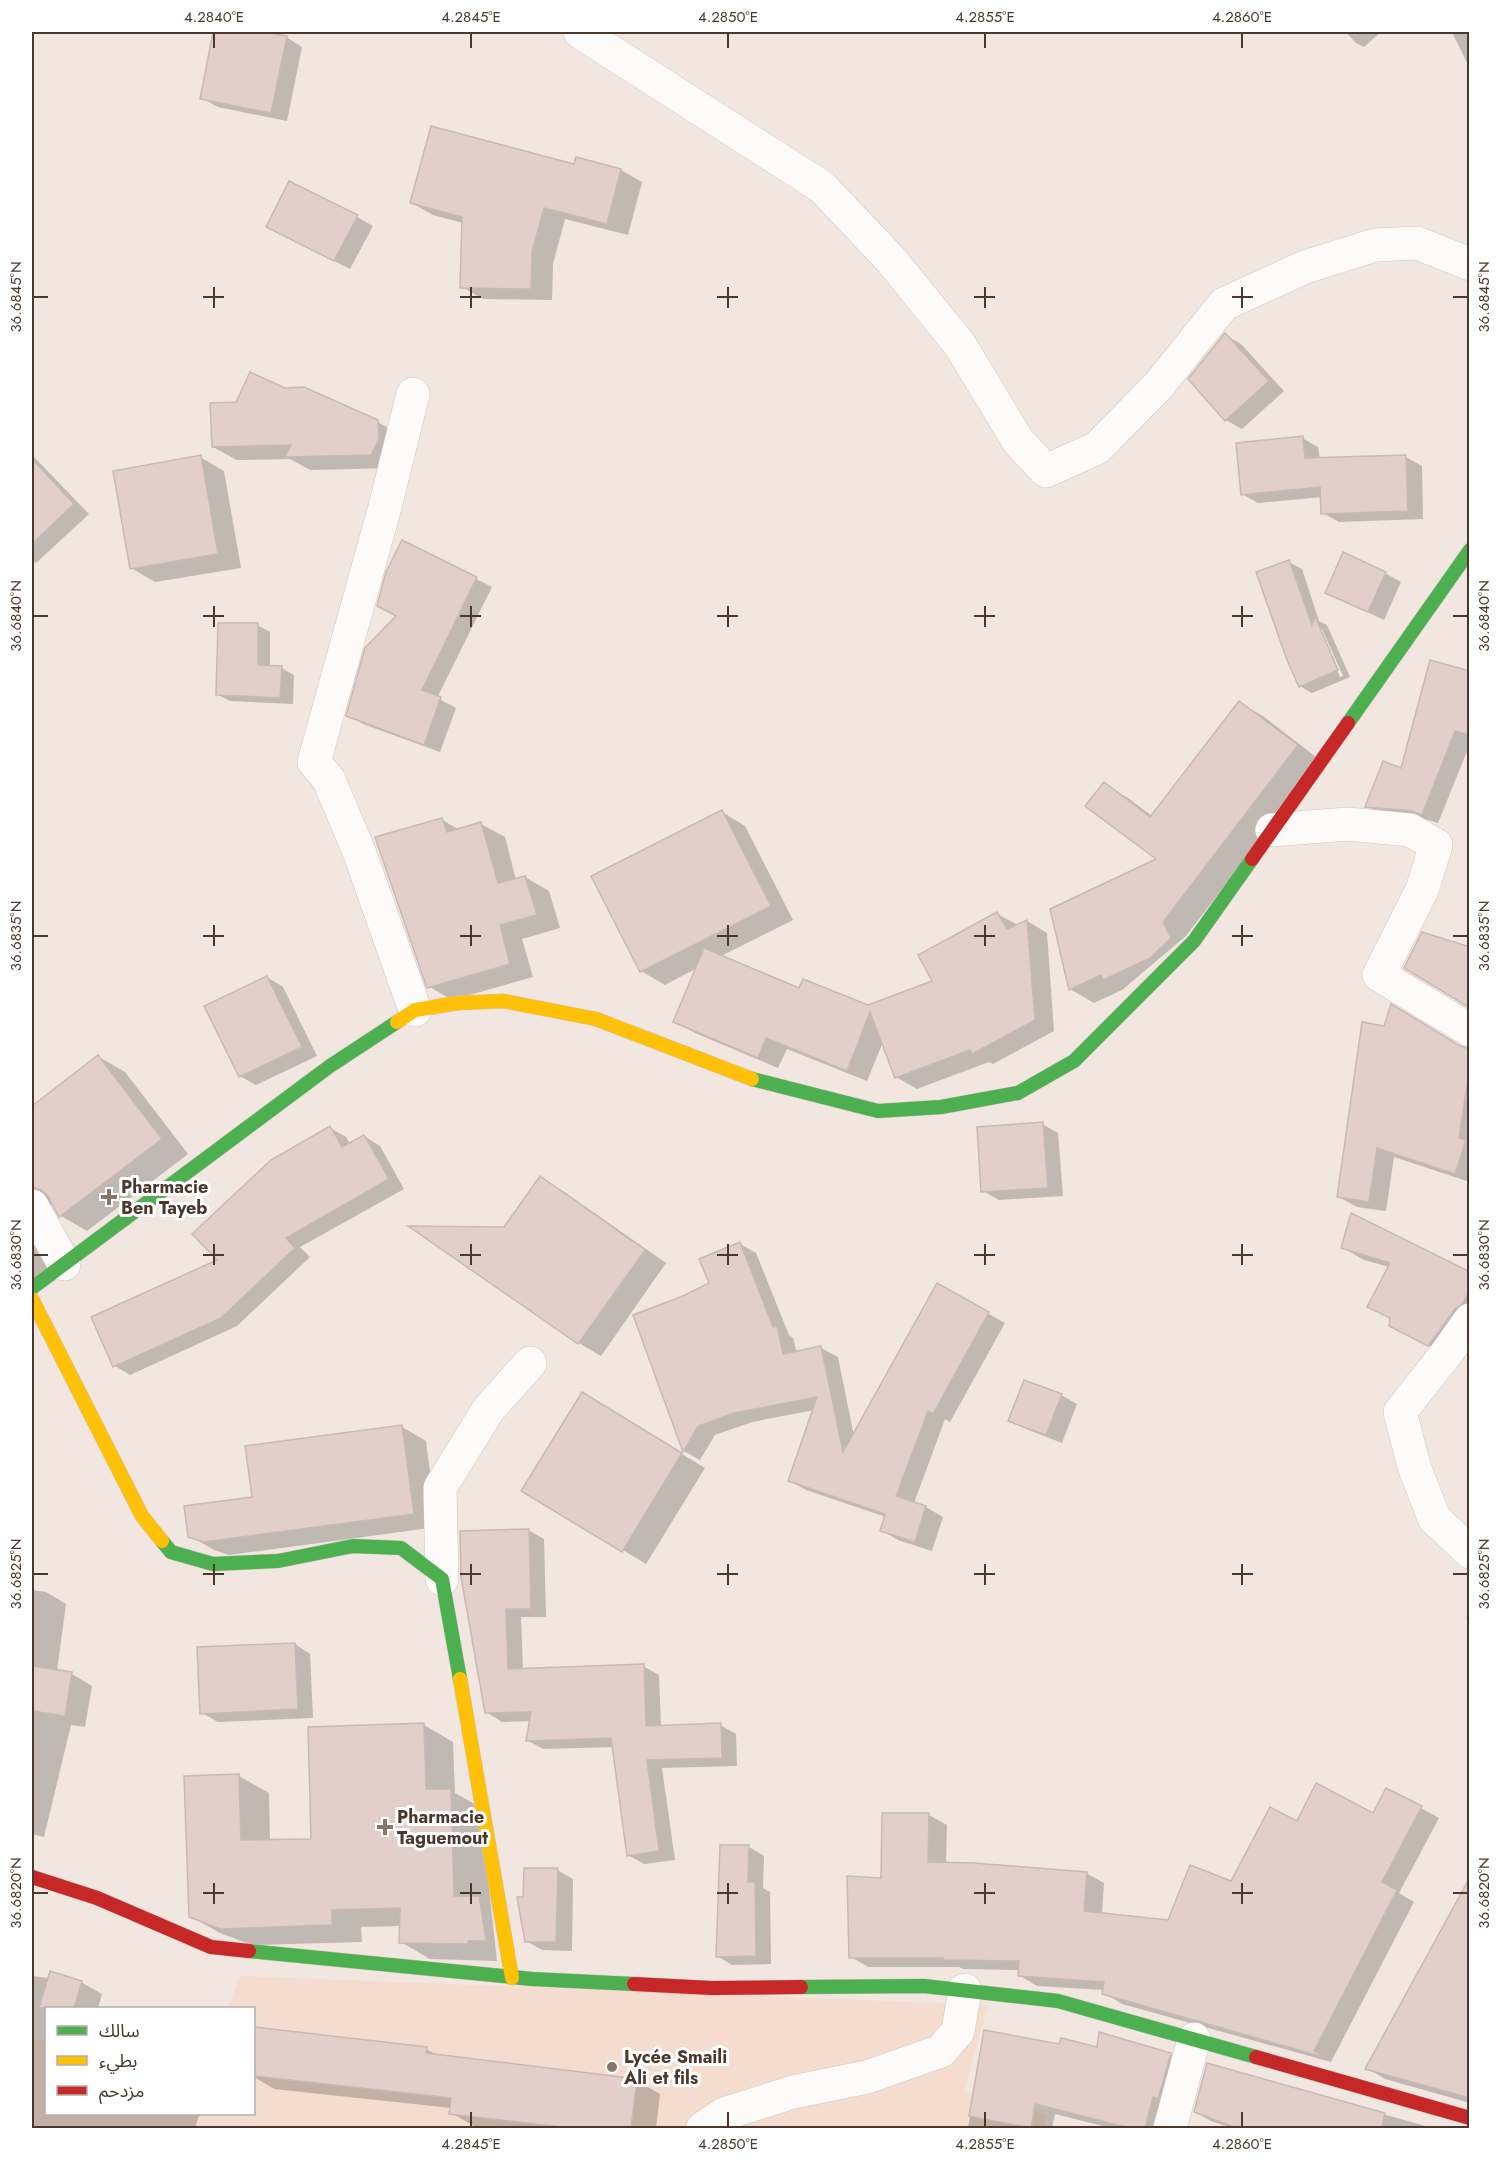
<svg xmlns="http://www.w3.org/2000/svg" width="1501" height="2160" font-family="Jost,'Noto Sans Arabic',sans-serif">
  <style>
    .built { fill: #f4dcce }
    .shadow { fill: #0003; fill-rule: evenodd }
    .building { fill: #e2cfc9; stroke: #c8b9b4; stroke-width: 1.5 }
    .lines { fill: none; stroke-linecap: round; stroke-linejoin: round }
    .street-casing { stroke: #d2c4bb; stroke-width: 34 }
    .fast-casing { stroke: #d2c4bb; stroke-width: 15 }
    .slow-casing { stroke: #d2c4bb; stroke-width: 15 }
    .jam-casing { stroke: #d2c4bb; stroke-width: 15 }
    .street { stroke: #fdfbfa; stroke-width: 33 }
    .fast { stroke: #4caf50; stroke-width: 14 }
    .slow { stroke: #ffc107; stroke-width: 14 }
    .jam { stroke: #c62828; stroke-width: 14 }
    .ticks { fill: none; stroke: #4b382c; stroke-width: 2 }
    .poi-dot { fill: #85756b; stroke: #fff; stroke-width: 2 }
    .labels { text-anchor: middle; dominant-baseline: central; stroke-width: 6; stroke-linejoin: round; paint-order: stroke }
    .poi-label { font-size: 18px; font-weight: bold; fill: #4b382c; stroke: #fff; text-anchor: start }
    .neatline { fill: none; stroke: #4b382c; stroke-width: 2 }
    .ticks-label { font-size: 15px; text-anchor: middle; fill: #4b382c }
  </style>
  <rect width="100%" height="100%" fill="#f1e6e0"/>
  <path class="built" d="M240 1976 988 2005 964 2092 1046 2115 1044 2128H32V2038L46 2042V2114H254V2008H228Z"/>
  <g class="shadow">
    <path d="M215 32H256L286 37 302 47 287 121 218 107 202 98Z"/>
    <path d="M1346 32H1381L1364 47 1356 43Z"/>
    <path d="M1452 32H1470V69Z"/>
    <path d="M577 159 621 170 642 182 628 235 565 219 553 264 552 300 483 299 462 287 463 223 433 215 412 203 575 166Z"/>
    <path d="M357 217 373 226 350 269 284 235Z"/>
    <path d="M1225 335 1241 344 1284 391 1242 429 1226 420Z"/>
    <path d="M284 389 378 422 402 436 395 468 310 470 290 459 237 460 213 447 237 404Z"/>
    <path d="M1302 438 1318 447 1320 460 1406 457 1422 466 1423 519 1339 522 1323 513 1322 497 1258 503 1242 494Z"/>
    <path d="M32 455 89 514 36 563 32 560Z"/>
    <path d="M200 457 224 471 241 568 155 582 131 568Z"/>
    <path d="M403 542 492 587 437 698 456 708 440 752 363 724 348 715 397 616Z"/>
    <path d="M1289 562 1302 569 1319 621 1327 625 1350 677 1312 693 1300 686ZM1319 629H1322L1343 676 1340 677Z"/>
    <path d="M1385 573 1401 582 1384 620 1327 593Z"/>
    <path d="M257 625 270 632V667L281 668 294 675 293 704 230 701 217 694Z"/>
    <path d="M1470 672V744L1438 823 1429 820 1382 815 1367 806 1402 770Z"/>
    <path d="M1239 703 1263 716 1320 760 1186 936 1122 990 1094 1003 1070 989 1159 860 1104 784 1128 798 1152 816Z"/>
    <path d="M722 812 745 826 793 920 721 956 800 990 868 1006 935 982 997 914 1018 925 1027 921 1047 933 1054 1031 993 1064 989 1062 917 1089 896 1077 883 1042 867 1081 787 1049 778 1068 695 1033 675 1021 697 968 665 985 641 971Z"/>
    <path d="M442 820 460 830 481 824 505 837 516 880 525 877 549 891 560 928 522 939 533 977 452 1000 428 986Z"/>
    <path d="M267 977 283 987 317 1056 256 1085 240 1076Z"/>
    <path d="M1363 1024 1470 1049V1182L1394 1157 1386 1211 1357 1207 1339 1197Z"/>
    <path d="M99 1057 125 1072 188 1154 87 1231 61 1216 54 1204 50 1205 55 1256 32 1292V1108Z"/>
    <path d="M1042 1124 1058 1133 1063 1196 999 1200 983 1191Z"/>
    <path d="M330 1128 346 1137 350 1144 364 1136 380 1146 404 1189 300 1247 310 1257 237 1326 130 1375 115 1366 219 1261Z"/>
    <path d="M541 1178 563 1191 666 1263 601 1356 579 1343 413 1228 505 1229Z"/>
    <path d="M740 1244 756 1253 789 1335 793 1338 797 1353 821 1348 838 1357 854 1436 937 1285 1005 1323 950 1422 945 1419 914 1503 926 1507 943 1517 932 1551 898 1540 881 1530 886 1517 806 1490 789 1480 814 1410 752 1422 715 1435 700 1460 684 1451 635 1316 683 1298 711 1284Z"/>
    <path d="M1343 1248 1470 1273V1331L1451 1357 1413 1338 1391 1319 1369 1307 1389 1267 1364 1260Z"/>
    <path d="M1061 1395 1077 1404 1062 1443 1026 1429 1010 1420Z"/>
    <path d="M606 1408 705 1468 646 1564 623 1550Z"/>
    <path d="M402 1427 426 1441 437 1527 229 1555 214 1550 190 1536 253 1498Z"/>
    <path d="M528 1530 544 1539 546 1617H521L523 1670 643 1666 659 1675 661 1727 720 1725 736 1734 737 1766 662 1768 675 1860 644 1864 628 1855 614 1747 543 1749 527 1740 531 1721 502 1722 486 1712 462 1577Z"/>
    <path d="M32 1590 46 1592 66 1604 57 1671 72 1674 92 1686 85 1727 71 1725 44 1837 32 1834Z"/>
    <path d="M1470 1616V1629L1466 1617Z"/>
    <path d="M295 1644 310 1654 313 1718 218 1722 202 1713Z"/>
    <path d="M424 1725 453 1742 455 1793 480 1807 497 1961 430 1959 401 1942V1926L361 1927 362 1942 252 1945 220 1933 190 1916 239 1776 269 1793 270 1841 313 1840Z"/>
    <path d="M1421 1808 1439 1818 1399 1893 1414 1902 1331 2062 1122 2004 1104 1993V1990L1037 1986 1019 1975 1020 1970 963 1969 959 1967H868L851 1957 883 1880 884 1814 929 1815 947 1825 946 1864 1086 1873 1104 1883 1102 1914 1169 1922 1232 1883 1298 1823Z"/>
    <path d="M749 1847 764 1856 763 1888 770 1892 771 1964 732 1965 717 1956Z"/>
    <path d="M557 1870 573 1879 572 1951 542 1950 526 1941 525 1898Z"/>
    <path d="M1470 1882V2103L1385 2079 1367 2068Z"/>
    <path d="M32 1976 81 1982 102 1994 98 2008H46V2114H196L199 2115 195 2128H32Z"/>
    <path d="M255 2029 426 2049 439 2056 636 2080 660 2094 656 2128H491L474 2126 451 2113V2108L274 2089 254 2077Z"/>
    <path d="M986 2032 1061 2045 1170 2054 1190 2065 1167 2128H1111L1055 2114 1052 2128H968Z"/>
    <path d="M1326 2103 1316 2128H1232L1211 2121 1195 2112Z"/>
    <path d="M1350 2105 1433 2128H1346Z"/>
  </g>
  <g class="building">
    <path d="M213 32H264L287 36 271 113 200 99Z"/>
    <path d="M431 126 574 164 576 157 621 169 607 224 544 208 532 252 531 289 460 288 462 217 410 203Z"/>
    <path d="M289 181 358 215 334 261 266 227Z"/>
    <path d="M1225 333 1269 381 1225 421 1188 379Z"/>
    <path d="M250 372 285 388 304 387 378 420 379 439 371 455 285 457 291 445 212 447 210 403 236 402Z"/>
    <path d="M1303 436 1305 458 1406 455 1408 511 1321 514 1320 487 1241 495 1236 443Z"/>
    <path d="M201 455 218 554 130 569 113 471Z"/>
    <path d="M32 459 74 504 32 544Z"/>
    <path d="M402 540 477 577 422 690 441 697 424 745 346 716 365 648 396 616 377 606 386 572Z"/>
    <path d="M1343 552 1386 572 1368 612 1325 593Z"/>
    <path d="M1289 560 1312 625 1315 616 1338 670 1299 687 1287 660 1256 572Z"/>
    <path d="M218 623H258V665L282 666 280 698 216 695Z"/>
    <path d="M1430 660 1470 671V735L1455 731 1422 815 1412 811 1365 807 1383 761 1401 768Z"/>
    <path d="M1239 701 1298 745 1163 922 1171 938 1150 958 1103 980 1101 975 1069 990 1050 909 1156 859 1085 806 1104 782 1150 817Z"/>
    <path d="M722 810 771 906 640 972 591 876Z"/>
    <path d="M442 818 447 832 481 822 498 883 525 876 537 915 500 925 510 964 427 988 375 837Z"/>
    <path d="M997 912 1007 929 1027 920 1035 1020 972 1054 970 1050 895 1078 870 1012 847 1071 766 1038 758 1058 673 1022 704 948 799 988 803 979 868 1005 932 981 918 955Z"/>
    <path d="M1422 932 1470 947V1008L1404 968Z"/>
    <path d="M267 976 302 1047 239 1077 204 1006Z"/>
    <path d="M1391 1004 1460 1046 1470 1049V1065L1459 1138 1466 1140 1455 1174 1377 1148 1369 1202 1337 1197 1362 1022 1384 1026Z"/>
    <path d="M98 1055 162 1139 59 1217 48 1196 41 1190 32 1187V1106Z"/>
    <path d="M1043 1122 1048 1188 981 1192 977 1127Z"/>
    <path d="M330 1126 342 1147 364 1135 389 1179 286 1238 295 1248 221 1318 113 1367 91 1317 217 1260 192 1234 271 1160Z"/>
    <path d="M540 1176 645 1250 578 1344 408 1226 504 1227Z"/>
    <path d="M1351 1213 1470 1272V1289L1463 1303 1455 1309 1428 1346 1389 1326 1390 1318 1367 1307 1390 1263 1341 1248Z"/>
    <path d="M740 1242 773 1327 777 1326 783 1354 821 1346 843 1452 937 1283 989 1312 933 1414 928 1411 896 1496 926 1506 915 1542 880 1531 885 1514 788 1481 817 1397 734 1413 698 1426 683 1452 633 1315 683 1296 709 1283 699 1259Z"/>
    <path d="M1024 1380 1062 1394 1046 1435 1008 1421Z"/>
    <path d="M582 1392 682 1453 622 1552 521 1491Z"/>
    <path d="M402 1425 414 1514 204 1542 188 1537 184 1506 252 1497 245 1446Z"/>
    <path d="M529 1529 531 1609H506L508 1669 644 1664 646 1726 721 1723 722 1758 647 1760 659 1851 627 1856 611 1738 526 1741 531 1712 485 1713 461 1577 460 1531Z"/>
    <path d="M295 1643 298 1709 200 1714 197 1647Z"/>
    <path d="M32 1666 72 1672 65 1716 32 1711Z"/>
    <path d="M424 1723 426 1789H451L454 1896H479L486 1941H468V1944L399 1943 400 1908 332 1910V1925L221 1929 189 1917 184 1776 239 1774 241 1840 311 1839 308 1727Z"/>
    <path d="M1316 1783 1373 1813 1386 1788 1422 1806 1382 1882 1397 1890 1314 2051 1327 2058 1102 1994 1104 1982 1018 1976 1019 1961 943 1960V1958H849L847 1876 881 1878 882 1813H929L928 1862 974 1863 1087 1872 1084 1911 1168 1920 1190 1865 1231 1881 1270 1807 1297 1821Z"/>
    <path d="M720 1845H749L748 1882H755L756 1956 716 1957Z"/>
    <path d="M524 1868H558L556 1942H525L517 1897H523Z"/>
    <path d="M1470 1877V2098L1365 2069Z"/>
    <path d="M50 1971 82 1981 74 2008H39Z"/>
    <path d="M254 2027 427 2047 426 2053 637 2079 631 2128H570L449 2114 451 2098 254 2076Z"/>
    <path d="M984 2030 1059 2044 1061 2038 1097 2047 1099 2032 1171 2053 1158 2099 1153 2097 1145 2128H1130L1035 2104 1031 2128 969 2116Z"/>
    <path d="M1207 2063 1385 2113 1382 2128H1237L1194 2112Z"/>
  </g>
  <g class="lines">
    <defs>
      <g id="street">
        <path d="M580 32 822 187 892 261 960 345 1018 441 1046 471 1097 448 1159 385 1224 304 1305 267 1375 245 1417 243 1470 264"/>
        <path d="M413 394 385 507 314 762 329 780 360 854 415 1010"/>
        <path d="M1272 830 1348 824 1410 830 1436 845 1422 890 1379 975 1470 1030"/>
        <path d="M32 1206 64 1264"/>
        <path d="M1470 1320 1446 1354 1400 1412 1414 1466 1434 1518 1470 1552"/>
        <path d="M442 1579 440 1488 488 1410 530 1363"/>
        <path d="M703 2128 724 2114 793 2092 867 2077 941 2051 958 2031 965 1990"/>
        <path d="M1170 2128 1194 2039"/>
      </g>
      <g id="fast">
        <path d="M1348 723 1470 550"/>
        <path d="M752 1079 878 1111 941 1107 1018 1093 1074 1061 1194 941 1252 859"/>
        <path d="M32 1288 330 1066 397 1022"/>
        <path d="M162 1541 171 1552 213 1564 278 1561 353 1546 401 1548 442 1579 460 1679"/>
        <path d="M249 1951 532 1979 634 1984"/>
        <path d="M801 1987 924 1986 1058 2001 1256 2057"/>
      </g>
      <g id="slow">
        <path d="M397 1022 415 1010 458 1003 504 1001 596 1019 752 1079"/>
        <path d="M32 1299 142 1516 162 1541"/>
        <path d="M460 1679 512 1978"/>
      </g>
      <g id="jam">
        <path d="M1252 859 1348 723"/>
        <path d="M32 1877 97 1898 211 1947 249 1951"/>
        <path d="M634 1984 712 1988 801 1987"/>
        <path d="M1256 2057 1470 2118"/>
      </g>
    </defs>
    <use href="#street" class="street-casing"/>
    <use href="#fast" class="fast-casing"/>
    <use href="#slow" class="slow-casing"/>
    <use href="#jam" class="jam-casing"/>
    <use href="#street" class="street"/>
    <use href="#fast" class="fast"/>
    <use href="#slow" class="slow"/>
    <use href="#jam" class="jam"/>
  </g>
  <path class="ticks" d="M214 33V48M471 33V48M728 33V48M985 33V48M1242 33V48M214 287V308M471 287V308M728 287V308M985 287V308M1242 287V308M33 297H48M203 297H224M460 297H481M717 297H738M974 297H995M1232 297H1253M1453 297H1468M214 606V627M471 606V627M728 606V627M985 606V627M1242 606V627M33 616H48M203 616H224M460 616H481M717 616H738M974 616H995M1232 616H1253M1453 616H1468M214 925V946M471 925V946M728 925V946M985 925V946M1242 925V946M33 936H48M203 936H224M460 936H481M717 936H738M974 936H995M1232 936H1253M1453 936H1468M214 1244V1265M471 1244V1265M728 1244V1265M985 1244V1265M1242 1244V1265M33 1255H48M203 1255H224M460 1255H481M717 1255H738M974 1255H995M1232 1255H1253M1453 1255H1468M214 1564V1585M471 1564V1585M728 1564V1585M985 1564V1585M1242 1564V1585M33 1574H48M203 1574H224M460 1574H481M717 1574H738M974 1574H995M1232 1574H1253M1453 1574H1468M214 1883V1904M471 1883V1904M728 1883V1904M985 1883V1904M1242 1883V1904M33 1893H48M203 1893H224M460 1893H481M717 1893H738M974 1893H995M1232 1893H1253M1453 1893H1468M471 2112V2127M728 2112V2127M985 2112V2127M1242 2112V2127"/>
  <g class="poi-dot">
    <path d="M106 1188h6v6h6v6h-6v6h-6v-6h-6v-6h6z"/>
    <path d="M382 1818h6v6h6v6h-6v6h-6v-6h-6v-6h6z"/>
    <circle cx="612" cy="2067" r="6"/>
  </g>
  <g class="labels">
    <g class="poi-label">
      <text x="121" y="1187">Pharmacie<tspan x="121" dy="21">Ben Tayeb</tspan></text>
      <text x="397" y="1817">Pharmacie<tspan x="397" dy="21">Taguemout</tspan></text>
      <text x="624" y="2057">Lycée Smaili<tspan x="624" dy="21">Ali et fils</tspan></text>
    </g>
  </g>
  <rect width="1501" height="2160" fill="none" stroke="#ffffff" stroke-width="66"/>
  <rect x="45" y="2007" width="210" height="108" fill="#ffffff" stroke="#b7afab" stroke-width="1.5"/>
  <rect x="57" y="2026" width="30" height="9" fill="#4caf50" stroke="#b7afab" stroke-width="1.5"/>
  <text x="99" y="2037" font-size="18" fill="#4b382c">سالك</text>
  <rect x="57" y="2056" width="30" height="9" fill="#ffc107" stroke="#b7afab" stroke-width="1.5"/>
  <text x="99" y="2067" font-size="18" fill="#4b382c">بطيء</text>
  <rect x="57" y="2086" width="30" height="9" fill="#c62828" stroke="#b7afab" stroke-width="1.5"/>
  <text x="99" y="2097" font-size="18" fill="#4b382c">مزدحم</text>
  <rect x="33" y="33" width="1435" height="2094" class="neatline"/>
  <g class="ticks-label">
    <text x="214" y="22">4.2840°E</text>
    <text x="471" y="22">4.2845°E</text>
    <text x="728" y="22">4.2850°E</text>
    <text x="985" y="22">4.2855°E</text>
    <text x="1242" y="22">4.2860°E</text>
    <text transform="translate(16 297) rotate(-90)" y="5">36.6845°N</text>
    <text transform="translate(1484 297) rotate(-90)" y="5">36.6845°N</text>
    <text transform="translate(16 616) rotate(-90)" y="5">36.6840°N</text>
    <text transform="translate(1484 616) rotate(-90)" y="5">36.6840°N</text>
    <text transform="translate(16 936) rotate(-90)" y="5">36.6835°N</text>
    <text transform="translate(1484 936) rotate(-90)" y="5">36.6835°N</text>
    <text transform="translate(16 1255) rotate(-90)" y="5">36.6830°N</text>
    <text transform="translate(1484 1255) rotate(-90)" y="5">36.6830°N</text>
    <text transform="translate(16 1574) rotate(-90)" y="5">36.6825°N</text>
    <text transform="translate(1484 1574) rotate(-90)" y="5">36.6825°N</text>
    <text transform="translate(16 1893) rotate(-90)" y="5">36.6820°N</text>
    <text transform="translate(1484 1893) rotate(-90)" y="5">36.6820°N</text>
    <text x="471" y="2149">4.2845°E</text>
    <text x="728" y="2149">4.2850°E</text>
    <text x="985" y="2149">4.2855°E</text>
    <text x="1242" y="2149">4.2860°E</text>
  </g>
</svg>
